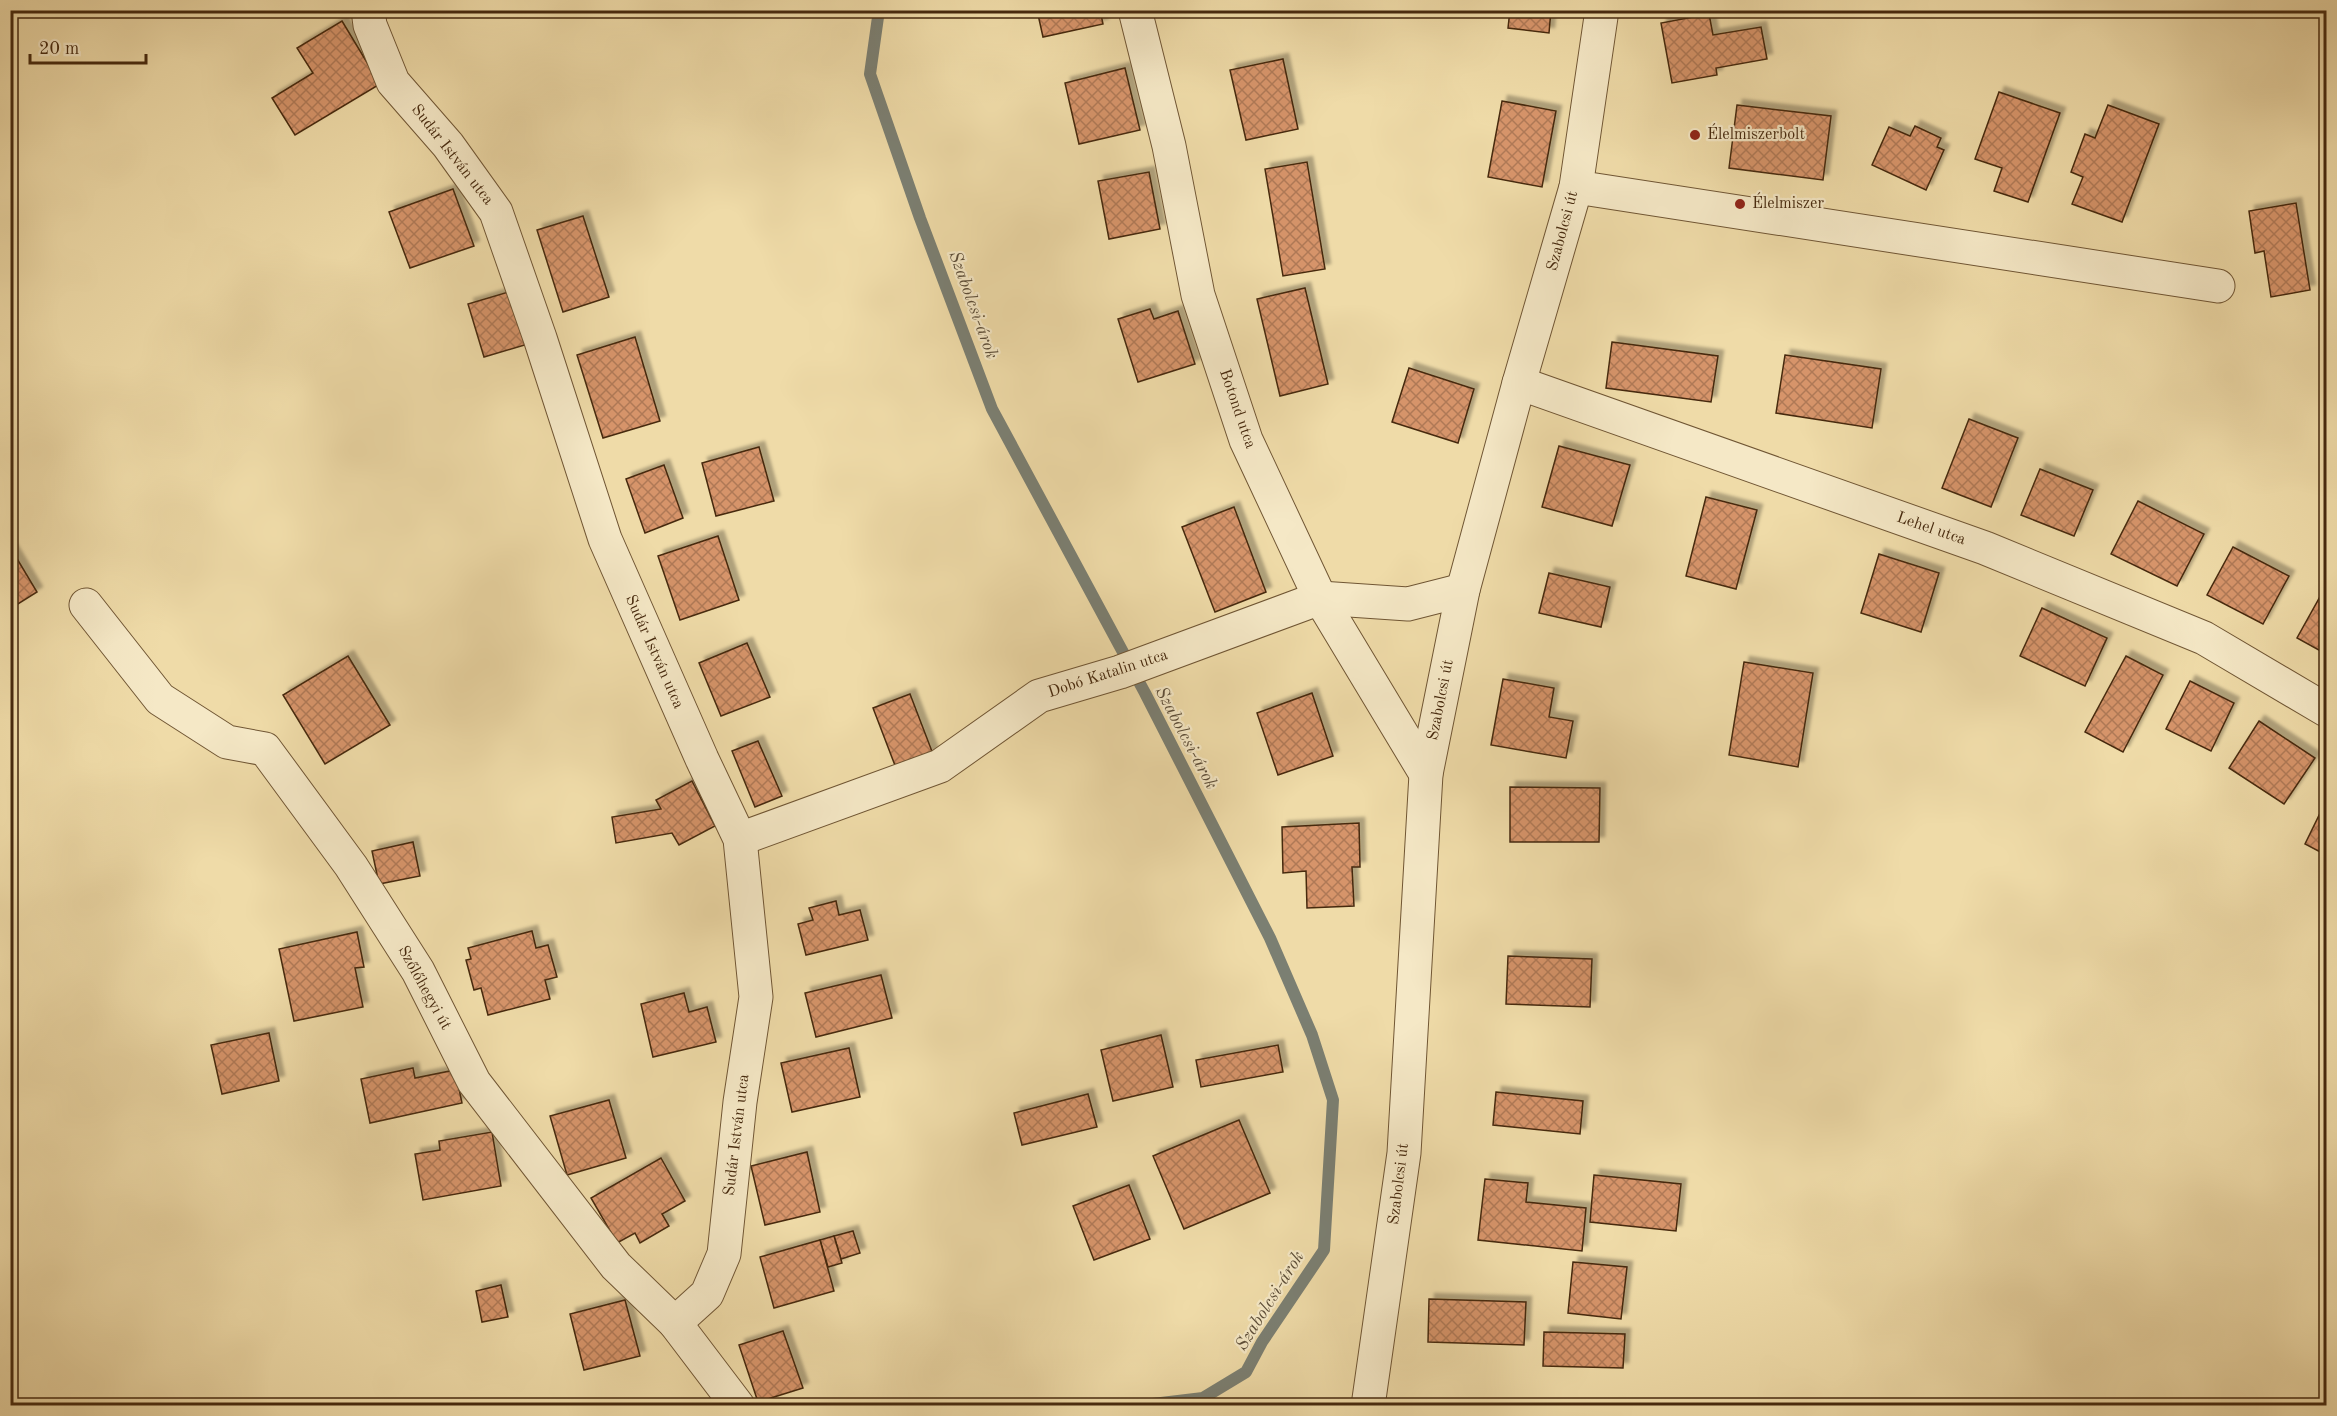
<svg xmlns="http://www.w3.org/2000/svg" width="2337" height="1416" font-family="'Old Standard TT',serif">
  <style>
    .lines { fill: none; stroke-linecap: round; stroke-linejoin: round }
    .stream { stroke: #7b7f72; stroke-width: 12 }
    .building { fill: url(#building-cross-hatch); stroke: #46290e; stroke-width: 1.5; filter: url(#shadow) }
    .minor-casing { stroke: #705634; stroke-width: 35 }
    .minor { stroke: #f5e8c6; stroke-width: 33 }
    .poi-dot { fill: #8f2418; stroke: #f5e8c6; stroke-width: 2 }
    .labels { text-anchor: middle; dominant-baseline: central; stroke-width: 4.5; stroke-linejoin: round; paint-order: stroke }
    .poi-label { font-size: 16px; fill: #46290e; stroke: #f5e8c6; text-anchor: start }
    .street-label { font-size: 16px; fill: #46290e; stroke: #f5e8c6 }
    .water-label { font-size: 18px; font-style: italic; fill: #5c4d38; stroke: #f5e8c6 }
  </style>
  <defs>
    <pattern id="building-cross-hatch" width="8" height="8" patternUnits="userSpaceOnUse" patternTransform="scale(1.5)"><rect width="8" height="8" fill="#d6946b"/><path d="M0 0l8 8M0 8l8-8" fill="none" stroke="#af7956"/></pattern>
    <filter id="shadow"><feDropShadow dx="5.5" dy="-5.5" stdDeviation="1.5" flood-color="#0004"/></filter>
  </defs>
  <rect width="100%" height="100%" fill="#efdba8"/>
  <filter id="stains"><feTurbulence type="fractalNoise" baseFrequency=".00333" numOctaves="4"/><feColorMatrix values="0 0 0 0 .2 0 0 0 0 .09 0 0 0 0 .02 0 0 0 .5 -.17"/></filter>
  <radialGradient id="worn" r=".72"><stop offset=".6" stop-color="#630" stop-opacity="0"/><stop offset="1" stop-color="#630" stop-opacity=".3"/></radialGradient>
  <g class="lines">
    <path class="stream" d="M879 10 870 74 920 218 992 409 1145 693 1270 938 1312 1035 1333 1100 1324 1250 1262 1342 1246 1372 1203 1398 1136 1406"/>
  </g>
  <g class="building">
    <path d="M1037 10H1100L1103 24 1043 37Z"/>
    <path d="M1510 10H1551L1549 33 1508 28Z"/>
    <path d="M1709 14 1713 35 1761 27 1767 59 1716 68 1717 75 1672 83 1661 23Z"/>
    <path d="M342 21 380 84 295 135 272 98 313 73 297 48Z"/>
    <path d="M1283 59 1298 129 1246 140 1230 70Z"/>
    <path d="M1125 68 1140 130 1079 144 1065 83Z"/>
    <path d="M1999 92 2060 113 2028 202 1994 191 2002 168 1975 159Z"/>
    <path d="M1502 101 1556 111 1542 187 1488 177Z"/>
    <path d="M1737 105 1831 116 1823 180 1729 168Z"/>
    <path d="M2108 105 2159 124 2122 222 2072 204 2083 177 2071 172 2085 134 2095 138Z"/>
    <path d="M1915 126 1941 138 1937 147 1944 150 1926 190 1872 165 1889 127 1910 136Z"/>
    <path d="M1307 162 1325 269 1283 276 1265 169Z"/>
    <path d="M1149 172 1160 229 1109 239 1098 181Z"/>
    <path d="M453 189 474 246 410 268 389 212Z"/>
    <path d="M2296 203 2310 290 2271 297 2264 251 2255 253 2249 211Z"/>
    <path d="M583 216 609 297 563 312 537 230Z"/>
    <path d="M1305 288 1328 384 1280 396 1257 299Z"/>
    <path d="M512 291 528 344 484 357 468 304Z"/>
    <path d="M1150 309 1154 319 1178 311 1195 364 1138 382 1118 319Z"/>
    <path d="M635 337 660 421 603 438 577 355Z"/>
    <path d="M1612 342 1718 356 1711 402 1606 388Z"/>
    <path d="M1785 355 1881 369 1872 428 1776 413Z"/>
    <path d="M1409 368 1474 389 1458 443 1392 422Z"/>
    <path d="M1969 419 2018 438 1991 507 1942 488Z"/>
    <path d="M1559 446 1630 465 1612 526 1542 507Z"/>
    <path d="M759 447 774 501 716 516 702 463Z"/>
    <path d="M664 465 683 518 645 533 626 479Z"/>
    <path d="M2040 469 2093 490 2074 536 2021 515Z"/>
    <path d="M1706 497 1757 510 1736 589 1686 576Z"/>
    <path d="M2138 501 2204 534 2177 586 2111 554Z"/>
    <path d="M1234 507 1266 592 1215 612 1182 527Z"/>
    <path d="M718 536 739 600 680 620 658 556Z"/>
    <path d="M10 547 37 592 10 609Z"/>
    <path d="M2233 547 2289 576 2263 624 2207 595Z"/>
    <path d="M1879 554 1939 573 1921 632 1861 613Z"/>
    <path d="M1549 573 1610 587 1601 627 1539 613Z"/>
    <path d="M2326 586V654L2297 638Z"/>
    <path d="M2042 608 2107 638 2085 686 2020 656Z"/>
    <path d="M747 643 770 697 721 716 699 663Z"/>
    <path d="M348 656 390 725 325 764 283 695Z"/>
    <path d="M2126 656 2163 675 2123 752 2085 732Z"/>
    <path d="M1744 662 1813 673 1798 767 1729 755Z"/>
    <path d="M1503 679 1554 688 1549 717 1573 721 1566 758 1491 745Z"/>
    <path d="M2190 681 2234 703 2211 751 2166 729Z"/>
    <path d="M1312 693 1333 756 1278 775 1257 713Z"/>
    <path d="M910 694 933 754 896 768 873 708Z"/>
    <path d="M2259 721 2315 758 2284 804 2229 768Z"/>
    <path d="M758 741 782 796 755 807 732 751Z"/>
    <path d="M692 781 715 826 679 845 672 833 616 843 612 817 661 809 656 800Z"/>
    <path d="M1510 787 1600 788 1599 842H1510Z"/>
    <path d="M2326 801V855L2305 844Z"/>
    <path d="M1359 823 1360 867H1352L1354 906 1307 908 1306 871 1283 873 1282 827Z"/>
    <path d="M413 842 420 876 379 884 372 851Z"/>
    <path d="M836 901 839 915 860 910 868 940 806 955 798 924 813 920 809 908Z"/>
    <path d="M532 931 536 948 548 945 557 977 545 980 550 999 488 1015 481 988 474 990 466 960 471 959 468 948Z"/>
    <path d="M357 932 364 967 355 968 363 1007 294 1021 279 949Z"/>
    <path d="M1508 956 1592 959 1590 1007 1506 1004Z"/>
    <path d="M881 975 892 1018 816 1037 805 993Z"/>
    <path d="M684 993 689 1012 707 1007 716 1042 653 1057 641 1004Z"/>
    <path d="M269 1033 279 1081 222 1094 211 1045Z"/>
    <path d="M1161 1035 1173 1087 1113 1101 1101 1050Z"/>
    <path d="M1278 1045 1283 1072 1201 1087 1196 1060Z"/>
    <path d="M849 1048 860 1097 792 1112 781 1063Z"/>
    <path d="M413 1068 415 1078 455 1070 462 1103 370 1123 361 1079Z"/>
    <path d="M1496 1092 1583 1101 1580 1134 1493 1125Z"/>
    <path d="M1088 1094 1097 1127 1022 1145 1014 1113Z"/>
    <path d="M609 1100 626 1158 567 1175 550 1116Z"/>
    <path d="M1239 1120 1270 1193 1184 1229 1153 1156Z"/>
    <path d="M492 1132 501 1186 423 1200 415 1154 440 1150 439 1141Z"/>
    <path d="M807 1152 820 1212 765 1225 751 1166Z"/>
    <path d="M661 1158 685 1201 662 1214 669 1226 640 1243 635 1233 617 1243 591 1198Z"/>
    <path d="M1594 1175 1681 1184 1676 1231 1590 1222Z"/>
    <path d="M1485 1179 1528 1183 1526 1202 1586 1208 1582 1251 1478 1240Z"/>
    <path d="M1129 1185 1150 1239 1094 1260 1073 1206Z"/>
    <path d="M853 1231 860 1253 841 1259 834 1236Z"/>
    <path d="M834 1236 842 1263 828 1267 820 1240Z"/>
    <path d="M820 1240 834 1291 774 1308 760 1257Z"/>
    <path d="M1573 1262 1627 1267 1621 1319 1568 1313Z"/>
    <path d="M501 1285 508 1317 482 1322 476 1291Z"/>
    <path d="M1429 1299 1526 1302 1524 1345 1428 1342Z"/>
    <path d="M625 1300 640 1356 584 1370 570 1314Z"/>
    <path d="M783 1331 803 1388 758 1402 739 1345Z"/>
    <path d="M1544 1332 1625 1334 1623 1368 1543 1366Z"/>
  </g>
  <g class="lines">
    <defs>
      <g id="minor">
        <path d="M368 10 370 25 393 82 448 145 496 212 540 338 605 539 702 759 740 839 756 997 740 1102 724 1254 707 1294 675 1323"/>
        <path d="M1135 10 1169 146 1198 295 1246 440 1320 598 1426 774"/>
        <path d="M1576 187 2218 286"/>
        <path d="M1519 383 1985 548 2204 638 2326 710"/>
        <path d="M86 605 160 699 227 742 265 749 351 866 418 971 474 1082 616 1266 675 1323 738 1406"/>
        <path d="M740 839 940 766 1039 696 1120 672 1320 598 1408 604 1463 590"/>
        <path d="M1368 1406 1404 1153 1426 774 1463 590 1519 383 1576 187 1602 10"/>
      </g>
    </defs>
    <use href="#minor" class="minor-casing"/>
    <use href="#minor" class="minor"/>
  </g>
  <g class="poi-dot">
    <circle cx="1695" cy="135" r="6"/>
    <circle cx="1740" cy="204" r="6"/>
  </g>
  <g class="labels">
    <g class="poi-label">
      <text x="1707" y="135">Élelmiszerbolt</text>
      <text x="1752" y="204">Élelmiszer</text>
    </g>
    <g class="street-label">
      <text transform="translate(452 155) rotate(52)">Sudár István utca</text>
      <text transform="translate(1563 231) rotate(-75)">Szabolcsi út</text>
      <text transform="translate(1237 409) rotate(71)">Botond utca</text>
      <text transform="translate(1931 529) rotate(19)">Lehel utca</text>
      <text transform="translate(654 652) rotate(66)">Sudár István utca</text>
      <text transform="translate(1108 674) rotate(-18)">Dobó Katalin utca</text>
      <text transform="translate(1441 700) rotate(-79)">Szabolcsi út</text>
      <text transform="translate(424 988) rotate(61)">Szőlőhegyi út</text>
      <text transform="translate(737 1135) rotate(-83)">Sudár István utca</text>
      <text transform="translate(1399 1184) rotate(-83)">Szabolcsi út</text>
    </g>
    <g class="water-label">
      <text transform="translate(973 305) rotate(70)">Szabolcsi-árok</text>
      <text transform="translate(1186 738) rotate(62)">Szabolcsi-árok</text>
      <text transform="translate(1270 1301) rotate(-58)">Szabolcsi-árok</text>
    </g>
  </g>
  <rect width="2337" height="1416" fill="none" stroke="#efdba8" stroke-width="36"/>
  <rect x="12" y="12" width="2313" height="1392" fill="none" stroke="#46290e" stroke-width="3"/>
  <rect x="18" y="18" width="2301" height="1380" fill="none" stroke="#46290e" stroke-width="1.5"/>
  <path d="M30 54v9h116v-9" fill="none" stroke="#46290e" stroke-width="3"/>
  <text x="39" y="54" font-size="18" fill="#46290e" stroke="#f5e8c6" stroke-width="4.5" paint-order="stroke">20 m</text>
  <rect width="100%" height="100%" filter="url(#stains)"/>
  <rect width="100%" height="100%" fill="url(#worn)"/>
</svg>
